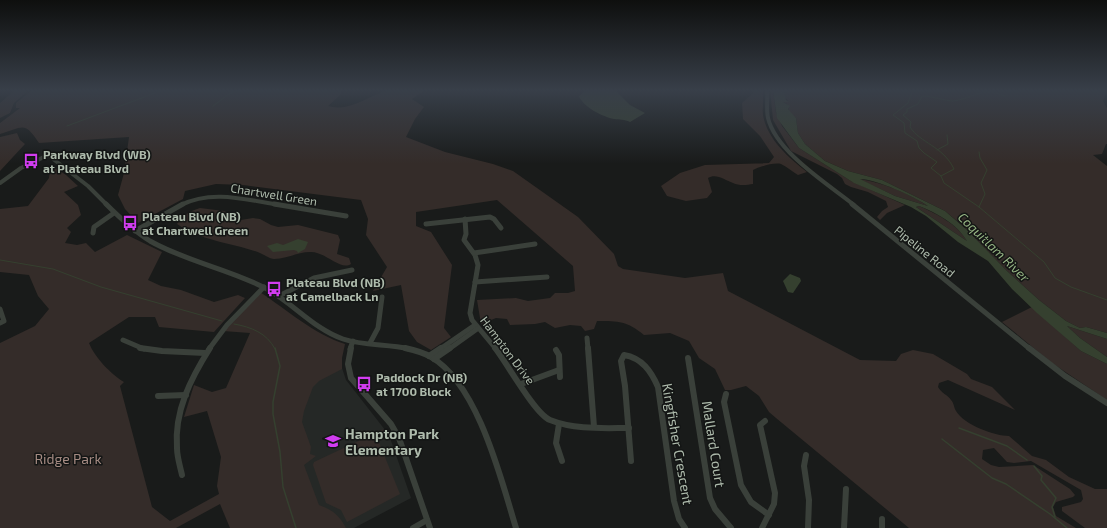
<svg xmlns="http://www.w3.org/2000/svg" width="1107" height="528" font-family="'Exo 2',sans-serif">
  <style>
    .built { fill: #252826 }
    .green { fill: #342c29 }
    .water { fill: #35402f; fill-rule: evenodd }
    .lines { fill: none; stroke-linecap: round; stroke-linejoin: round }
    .stream-far1 { stroke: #35402f; stroke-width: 1 }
    .stream { stroke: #35402f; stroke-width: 1.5 }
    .minor-far2 { stroke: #3a403a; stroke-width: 4 }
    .minor-far1 { stroke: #3a403a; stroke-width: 5 }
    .minor { stroke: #3a403a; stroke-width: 6 }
    .labels { text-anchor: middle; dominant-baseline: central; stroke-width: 3; stroke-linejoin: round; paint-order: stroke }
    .poi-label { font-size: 12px; font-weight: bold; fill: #aebbac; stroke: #141615; text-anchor: start }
    .street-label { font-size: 12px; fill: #aebbac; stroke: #141615 }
    .water-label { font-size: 13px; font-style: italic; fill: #96b584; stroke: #141615 }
    .near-poi-label { font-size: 14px; font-weight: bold; fill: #aebbac; stroke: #141615; text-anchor: start }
    .near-street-label { font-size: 14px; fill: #aebbac; stroke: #141615 }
    .near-park-label { font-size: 14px; fill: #a58b83; stroke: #141615 }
  </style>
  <rect width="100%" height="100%" fill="#191b1a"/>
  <path class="built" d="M341 365 346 380 389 435 411 498 354 528H330L305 503 301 403 307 385Z"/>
  <g class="green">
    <path d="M15 90H29L14 103 10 113 0 118V103Z"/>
    <path d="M32 90H341V94L328 106C349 112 367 97 387 90 397 87 414 90 425 90L412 99 424 107 415 119 406 137 445 152 493 164 513 171 578 217 614 254 618 266 623 269 685 278 723 273 728 291 860 360 896 361 901 354 913 350 933 354 967 374 971 379 992 387 1015 410 948 380 939 383 938 387C941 393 948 395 951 400 954 403 954 408 956 411 964 425 995 436 1009 436L1032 456 1046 460 1069 477 1095 489H1107V528H1085L1062 511V507L1081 502 1083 499 1081 490 1031 461 1014 463 1007 462 994 448 983 450 982 459 991 465 999 467 1033 465 1070 489 1075 495 1073 497 1056 502 1053 507 1056 516 1076 528H909L776 418 769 412 759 396 746 386 731 390H725L715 369 699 358 689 341 670 333 644 335C627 321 619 321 597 321L594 329 585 331 581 326 570 325 555 328 545 322 535 324 510 325 507 319 496 318 481 324 477 300 516 298 528 301 550 298 555 293H568L575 291 573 266 497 200 416 212V226L431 232 452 265 444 328 451 337 431 350 417 342 409 331 401 285 373 291 387 267 366 235 368 219 361 200 243 185 216 184 185 191 183 199 138 223 125 209 118 195 124 173 129 137 39 143C24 121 24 127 0 134V123L20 108H16V103Z"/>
    <path d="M754 90H763C764 98 762 107 763 115 767 139 789 158 807 172L798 175C793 172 787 167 781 164 774 162 759 167 753 170V184C747 185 739 186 733 183 725 180 716 173 708 178L712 192 707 198 686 201 667 196 661 186 680 173 705 165 769 163 774 157 760 136 743 119 742 103 753 93Z"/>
    <path d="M770 90H773L776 113 782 126 799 148 851 181 905 205 887 213 880 220 877 217 882 211 888 207 886 201 868 192 851 187 845 184 842 178 837 174 791 151 773 120Z"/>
    <path d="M784 90H1107L1103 101 1107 108V144H1106L1102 154 1093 155 1107 166V333L1086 327 1080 328 1066 321 1039 300 1007 271 963 226 945 211 882 180 848 171 825 161 805 144 798 133 796 118 790 114 787 104 783 102 788 101 785 97Z"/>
    <path d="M17 133 20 140 25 144 0 171V137Z"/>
    <path d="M54 167 66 175 78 186 64 192 78 205 81 215 67 228 71 232 65 243 77 245 86 243 95 252 127 235 162 252 148 280 161 286 181 290 214 302 238 295 245 298 214 332 159 327 155 317H129L89 343C95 358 111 374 124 382L120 386 152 507 170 521 219 494 217 486 221 457 207 411 184 417 194 385 212 392 226 388 250 333 223 331 260 292C287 310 314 334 345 344L342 358V369L319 381 313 387 304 411 302 422 311 447 310 454 316 456 304 465 319 505C333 510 339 515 346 528H230L220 504 176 528H0V343L35 326 49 309 38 296 29 275 0 272V209L28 206 49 178 50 169Z"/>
    <path d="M859 179C882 182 908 193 928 206L895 196Z"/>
    <path d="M919 206C937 214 957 224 967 241L916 207Z"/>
    <path d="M200 208 224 211 241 220 253 218 260 219 271 225 278 227 298 225 338 235 340 240 337 254 349 258 351 264C340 271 325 251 310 252 298 252 286 259 274 259 270 259 265 255 260 253 234 243 200 241 177 224 183 215 190 211 200 208Z"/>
    <path d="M1032 307 1081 351 1107 364V400L1052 363 1002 322Z"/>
    <path d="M1067 326 1107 339V357L1080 338Z"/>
    <path d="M384 429 387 436 378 440 400 494 347 522 341 510 326 503 313 465 314 462Z"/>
  </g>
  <g class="water">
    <path d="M586 90H615L630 105 645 113 630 122C624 119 620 120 614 119 603 117 583 107 579 96Z"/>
    <path d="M773 90H784L786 100 789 102H783L790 106 788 109 796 118 798 133 805 144 825 161 848 171 882 180 945 211 966 229 1007 271 1039 300 1066 321 1080 328 1086 327 1107 333V339L1104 338 1067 326 1080 338 1107 357V364L1081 351 1037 313 1012 289 988 261 958 242 926 216 911 207 854 183 799 148 777 118ZM860 179C876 179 915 197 928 206L895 196ZM919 206C937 213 957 224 967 241L916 207Z"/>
    <path d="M298 239 308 242 305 249 298 253 297 251 294 250 273 252 267 246 277 243 283 245Z"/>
    <path d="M790 274 800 278 801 281 793 293 788 292 783 281Z"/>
  </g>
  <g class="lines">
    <g class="stream-far1">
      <path d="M922 90 912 92 908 103 893 115 904 123 905 133 917 141 919 148 924 153 937 162 931 168 941 176 944 183 979 207 1044 262 1055 278 1071 287 1107 300"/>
      <path d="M213 106 229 94 239 90"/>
      <path d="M67 126 163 90"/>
      <path d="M937 150 948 144 947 135"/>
      <path d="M979 152 980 158 987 170 981 183 985 194 979 207"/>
      <path d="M941 176 954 169C943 146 920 143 910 127L911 122 903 115 907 112V109L918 104 922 96C932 96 946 101 953 101 976 98 980 86 1005 96"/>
      <path d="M0 260 53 269 101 287 222 321"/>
      <path d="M234 324C251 327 267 333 275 349"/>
    </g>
    <g class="stream">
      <path d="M275 348 280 366 273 402V414L280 452 283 487 296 528"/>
      <path d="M959 428 1007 446 1027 460"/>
      <path d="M942 439 992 478 1006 484 1050 514 1067 528"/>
      <path d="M1034 466 1042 476 1041 480 1056 498 1052 507 1055 517"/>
    </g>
    <g class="minor-far2">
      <path d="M767 90C768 99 766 109 768 118 776 152 828 184 854 205"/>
      <path d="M0 183 21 168 48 155 88 186 107 205"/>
      <path d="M181 205C212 189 247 200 280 205"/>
    </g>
    <g class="minor-far1">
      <path d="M106 204C120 218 134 231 150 241 187 262 230 269 267 289 294 304 314 329 343 339 364 346 388 344 409 349"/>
      <path d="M274 204 346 216"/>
      <path d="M852 204 1030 349"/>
      <path d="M465 219 466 234 464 240 475 255 478 265 470 313 472 320 496 349"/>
      <path d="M426 224 490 217 494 219 501 228"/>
      <path d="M135 231 183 204"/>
      <path d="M93 233 94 227 114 213"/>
      <path d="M474 253 535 244"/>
      <path d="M475 282 547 277"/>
      <path d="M279 296 314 278 352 270"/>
      <path d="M0 309 4 321 0 323"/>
      <path d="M587 338 588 349"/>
      <path d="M123 340 144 349"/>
      <path d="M370 343 378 328 382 297"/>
      <path d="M209 349 227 325 264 287"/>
      <path d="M350 349 353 341"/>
      <path d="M440 349 475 325"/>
      <path d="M449 349 477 329"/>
    </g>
    <g class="minor">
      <path d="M140 348 162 351 205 353"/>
      <path d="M351 348 348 364 351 378 391 424 399 438 430 528"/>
      <path d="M405 348C414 350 423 352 431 357 478 384 501 479 516 528"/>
      <path d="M495 348C507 363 535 414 550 420 575 430 603 428 629 428"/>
      <path d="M588 348 594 427"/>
      <path d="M1029 348 1065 376 1107 403"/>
      <path d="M556 350 559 355 560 377"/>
      <path d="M429 356 441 348"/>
      <path d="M688 358 710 498 715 509 731 528"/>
      <path d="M434 359 450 348"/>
      <path d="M521 384 559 370"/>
      <path d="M726 394 724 402 741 485 751 502 769 515"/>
      <path d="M158 396 186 395"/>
      <path d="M559 424 556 443 562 461"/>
      <path d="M806 455 804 466 809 500 808 528"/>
      <path d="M631 461 625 386 621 361 624 355C642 358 651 371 658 387L674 501 679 519 685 528"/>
      <path d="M182 475C180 466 177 457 177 448 174 411 191 378 210 348"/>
      <path d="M882 519V528"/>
      <path d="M413 528 427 520"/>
      <path d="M762 528 774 504 775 493 760 425 765 421"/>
      <path d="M844 528 846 489"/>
    </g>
  </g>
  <linearGradient id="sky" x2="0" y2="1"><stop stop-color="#0e0f0e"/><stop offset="0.55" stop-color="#383f49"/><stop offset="1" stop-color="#383f49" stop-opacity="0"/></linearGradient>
  <rect width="1107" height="164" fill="url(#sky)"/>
  <defs>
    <symbol id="bus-bare" viewBox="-9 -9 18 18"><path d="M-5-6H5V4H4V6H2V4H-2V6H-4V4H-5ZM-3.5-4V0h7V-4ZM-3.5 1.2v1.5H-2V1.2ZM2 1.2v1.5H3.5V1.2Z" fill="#d13cf0" stroke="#141615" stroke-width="2.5" paint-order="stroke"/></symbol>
    <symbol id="school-bare" viewBox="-9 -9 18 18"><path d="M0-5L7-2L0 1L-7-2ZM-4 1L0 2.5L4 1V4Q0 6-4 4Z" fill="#d13cf0" stroke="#141615" stroke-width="2.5" paint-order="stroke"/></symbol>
  </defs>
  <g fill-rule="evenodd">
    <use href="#bus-bare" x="20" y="150" width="22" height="22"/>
    <use href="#bus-bare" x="119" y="212" width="22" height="22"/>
    <use href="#bus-bare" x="263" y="278" width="22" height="22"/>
    <use href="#bus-bare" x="353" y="373" width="22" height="22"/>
    <use href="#school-bare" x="322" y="430" width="22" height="22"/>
  </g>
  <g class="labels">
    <g class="poi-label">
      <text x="43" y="154">Parkway Blvd (WB)<tspan x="43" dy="14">at Plateau Blvd</tspan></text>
      <text x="142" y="216">Plateau Blvd (NB)<tspan x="142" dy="14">at Chartwell Green</tspan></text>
      <text x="286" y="282">Plateau Blvd (NB)<tspan x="286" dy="14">at Camelback Ln</tspan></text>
      <text x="376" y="377">Paddock Dr (NB)<tspan x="376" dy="14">at 1700 Block</tspan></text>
    </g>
    <g class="street-label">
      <text transform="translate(274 194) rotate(9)">Chartwell Green</text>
      <text transform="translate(925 251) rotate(39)">Pipeline Road</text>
      <text transform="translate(508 350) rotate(53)">Hampton Drive</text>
    </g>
    <g class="water-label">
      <text transform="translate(994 247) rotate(44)">Coquitlam River</text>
    </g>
    <g class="near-poi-label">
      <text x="345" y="433">Hampton Park<tspan x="345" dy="16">Elementary</tspan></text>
    </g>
    <g class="near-street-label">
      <text transform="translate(678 444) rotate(80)">Kingfisher Crescent</text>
      <text transform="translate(714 444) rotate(81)">Mallard Court</text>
    </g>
    <g class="near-park-label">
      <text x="68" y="458">Ridge Park</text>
    </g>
  </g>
</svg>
